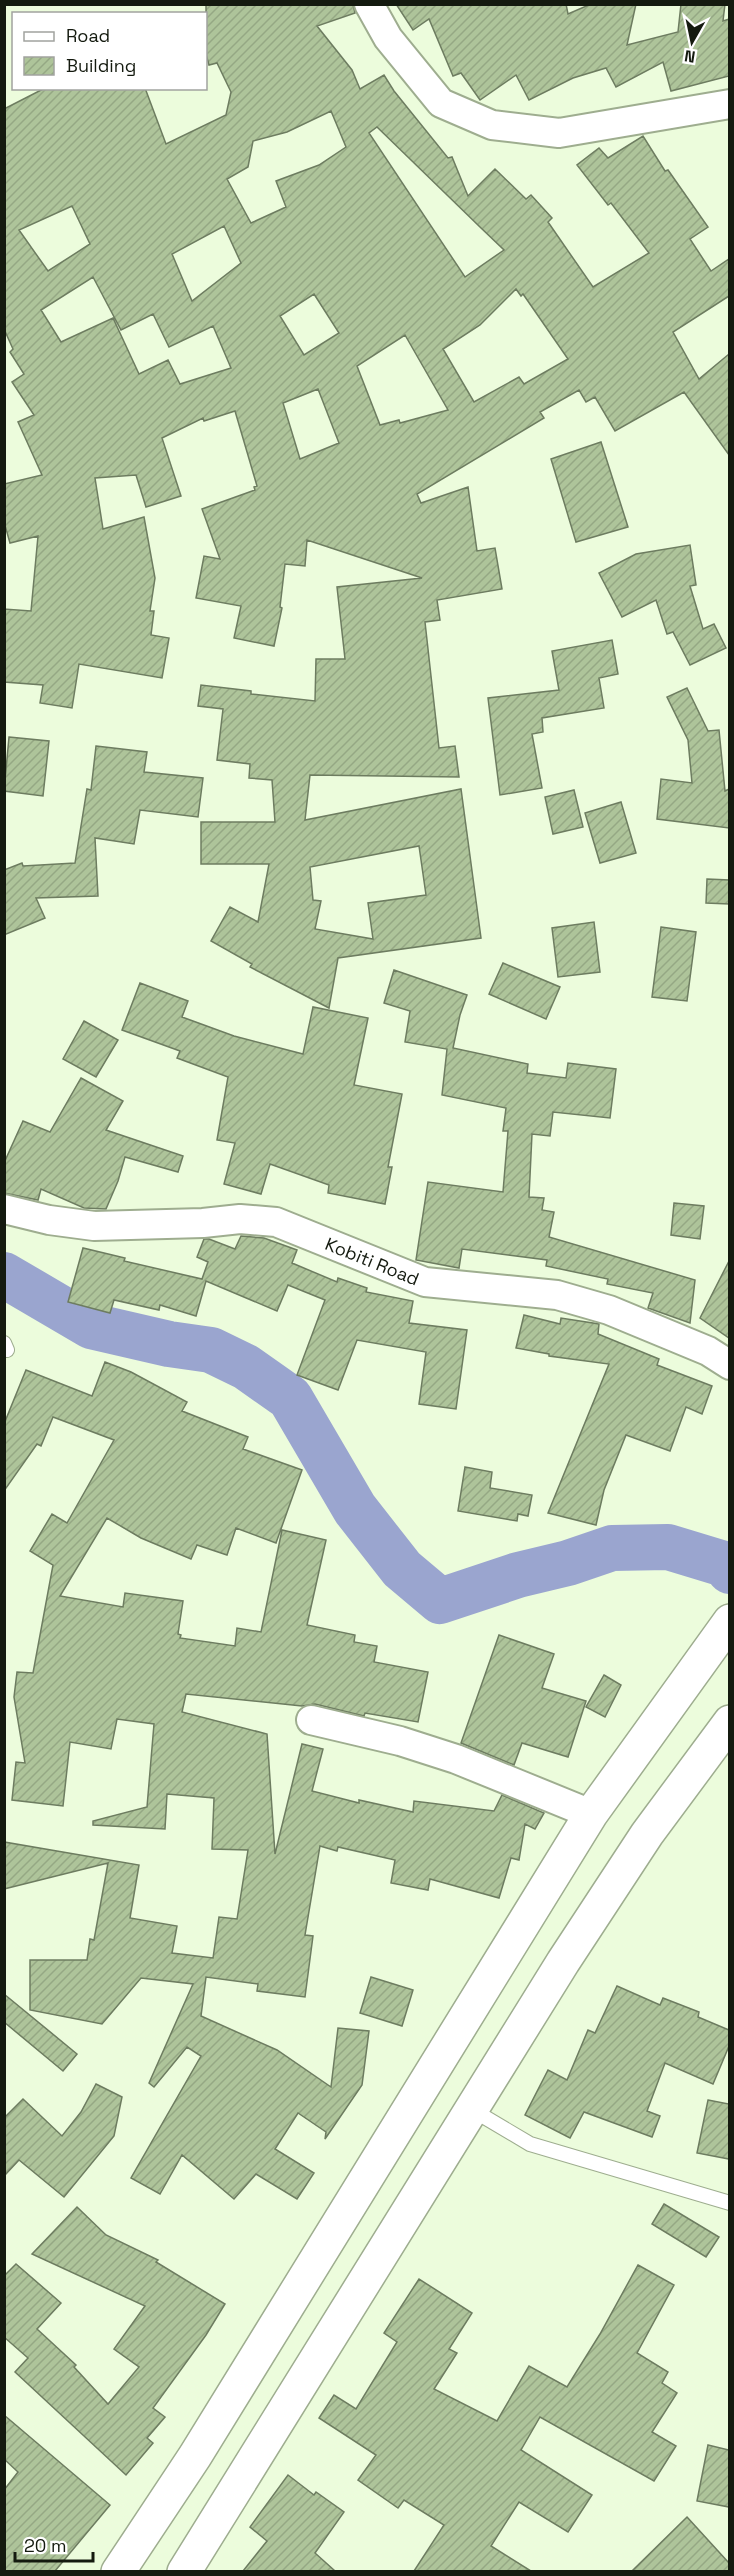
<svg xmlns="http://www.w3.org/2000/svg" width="734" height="2576" font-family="'Space Grotesk',sans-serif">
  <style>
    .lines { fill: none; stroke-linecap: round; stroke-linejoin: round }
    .river { stroke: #9aa5cf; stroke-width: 46 }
    .building { fill: url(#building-hatch); stroke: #6d7c60; stroke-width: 1.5; fill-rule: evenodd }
    .service-casing { stroke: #9ead8f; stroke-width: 16 }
    .minor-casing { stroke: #9ead8f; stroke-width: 32 }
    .primary-casing { stroke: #9ead8f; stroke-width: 36 }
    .service { stroke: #fff; stroke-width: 14 }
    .minor { stroke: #fff; stroke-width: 28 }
    .primary { stroke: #fff; stroke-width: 33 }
    .labels { text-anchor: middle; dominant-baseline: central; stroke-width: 4.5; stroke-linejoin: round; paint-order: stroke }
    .street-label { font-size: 18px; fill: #141a0f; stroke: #fff }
  </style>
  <defs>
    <pattern id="building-hatch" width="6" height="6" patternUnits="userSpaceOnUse" patternTransform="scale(1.5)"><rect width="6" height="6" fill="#aec49a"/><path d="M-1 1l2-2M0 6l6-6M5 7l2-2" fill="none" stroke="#95a884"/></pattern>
  </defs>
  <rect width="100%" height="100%" fill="#ecfcdc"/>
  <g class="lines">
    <path class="river" d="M4 1275 91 1326 169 1344 211 1350 246 1367 290 1398 355 1509 402 1569 440 1601 518 1575 568 1563 612 1548 668 1547 724 1564 730 1571"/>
  </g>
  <g class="building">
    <path d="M206 4H353L355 13 317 26 352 70 360 89 384 75 394 91 448 158 452 157 468 196 495 169 526 199 531 195 552 218 548 222 593 287 649 253 611 203 608 205 577 165 599 148 608 158 643 136 665 171 668 170 708 227 690 239 711 271 729 259V296L673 332 699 379 729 354V455L684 392 615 431 595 397 586 402 579 390 540 412 544 418 417 494 421 503 468 487 477 551 495 548 502 589 437 600 440 620 425 622 439 748 455 746 459 777 310 775 305 820 461 789 481 938 338 958 329 1008 250 967 252 964 211 941 230 907 258 922 269 864H201V822H275L272 780 249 778 250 764 217 760 223 709 198 706 201 685 251 691V694L315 701 316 659H345L337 587 422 578 307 540 305 566 285 564 280 607 282 608 274 646 234 638 241 606 196 598 204 556 220 559 202 509 255 490 254 487 257 486 235 411 204 421 203 418 162 438 181 496 146 507 136 475 95 478 103 529 144 517 155 578 150 611H154L151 635 169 638 162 678 79 664 72 708 40 703 43 685 4 682V609L31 611 38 536 10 543 4 522V484L42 475 18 422 34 415 12 382 24 374 10 352 13 349 4 329V109L45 88H145L166 144 226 115 231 92 217 63 209 65 206 54ZM331 111 346 147 319 165 276 181 286 207 251 223 227 179 248 167 253 141 287 132ZM377 127 481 228 504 250 465 277 369 133ZM72 206 90 244 48 271 19 230ZM224 226 241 263 192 301 172 254ZM93 277 121 330 153 314 169 347 213 326 231 368 180 384 168 360 139 374 113 318 61 342 41 310ZM516 289 521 296 523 294 568 359 524 384 519 377 474 402 443 349 480 325ZM314 294 339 333 304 355 280 316ZM405 335 448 410 400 423 399 420 380 425 357 366ZM318 389 339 443 300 459 283 403ZM419 846 426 895 368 903 373 939 315 929 321 901 313 900 310 867Z"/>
    <path d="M396 4H566L568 14 591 4H636L627 45 678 32 681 4H725L723 21 729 19V76L671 91 663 62 616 87 606 68 573 78 529 100 516 75 480 100 461 73 453 76 429 19 413 30Z"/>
    <path d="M601 442 628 527 576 542 551 459Z"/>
    <path d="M690 545 696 585 690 586 703 629 714 624 726 648 690 665 673 632 667 634 656 600 622 617 599 573 636 554Z"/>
    <path d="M612 640 618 674 599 678 604 708 542 718 543 732 532 734 542 788 500 795 488 698 559 690 552 651Z"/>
    <path d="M687 688 708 731 719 730 725 791 729 789V828L657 819 661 779 692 783 688 740 667 697Z"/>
    <path d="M9 737 49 741 43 796 4 791Z"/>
    <path d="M96 746 147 752 144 772 203 778 198 817 140 810 134 844 95 838 98 896 36 898 45 918 4 935V870L22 863 23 866 75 863 87 789 91 790Z"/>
    <path d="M574 790 583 827 553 834 545 797Z"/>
    <path d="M621 802 636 853 600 863 585 813Z"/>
    <path d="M707 879 729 880V904L706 903Z"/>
    <path d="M594 922 600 972 558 977 552 928Z"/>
    <path d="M661 927 696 932 687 1001 652 997Z"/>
    <path d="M503 963 560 987 546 1019 489 994Z"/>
    <path d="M394 970 467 995 460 1015 453 1048 528 1064 527 1073 566 1078 568 1063 616 1069 610 1118 553 1112 550 1136 532 1134 529 1197 544 1198 542 1210 554 1212 549 1237 695 1280 690 1323 648 1308 653 1293 607 1284 608 1279 546 1266 547 1260 462 1249 459 1268 416 1260 428 1182 503 1192 508 1131H503L506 1108 442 1095 447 1049 405 1042 410 1011 384 1003Z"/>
    <path d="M140 983 188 1001 182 1017 234 1036 303 1054 313 1007 368 1018 354 1085 402 1094 388 1167H392L385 1204 328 1193 329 1185 270 1164 261 1194 224 1184 235 1143 217 1140 228 1077 177 1058 180 1051 122 1030Z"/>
    <path d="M84 1021 118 1040 96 1077 63 1059Z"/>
    <path d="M81 1078 123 1101 106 1130 183 1156 178 1172 125 1157 118 1181 106 1209 84 1208 41 1189 38 1200 4 1193V1163L23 1121 50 1132Z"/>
    <path d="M674 1203 704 1206 700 1239 671 1235Z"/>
    <path d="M241 1236 264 1238 297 1250 292 1263 337 1282 338 1278 367 1288 366 1292 413 1301 409 1323 467 1330 456 1409 419 1404 426 1352 357 1340 338 1390 297 1375 325 1300 288 1285 277 1311 206 1281 196 1316 160 1305 159 1310 114 1300 110 1313 68 1302 83 1248 125 1258 124 1261 202 1279 208 1262 197 1257 204 1239H209L235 1249Z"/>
    <path d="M729 1261V1338L700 1318Z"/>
    <path d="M524 1315 560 1324 561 1318 599 1324 598 1334 659 1359 657 1365 712 1386 702 1414 686 1407 670 1451 626 1435 604 1490 596 1525 548 1513 609 1364 549 1356V1354L516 1348Z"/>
    <path d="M105 1362 131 1372 187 1402 182 1411 248 1437 243 1449 302 1470 276 1543 236 1528 227 1555 197 1545 191 1559 141 1538 107 1518 60 1596 123 1607 125 1593 183 1601 178 1634 181 1635 180 1638 235 1646 237 1628 261 1632 282 1530 326 1540 307 1625 355 1635 354 1642 377 1646 374 1662 428 1672 418 1722 365 1713 364 1716 315 1704 302 1706 186 1694 182 1712 267 1734 275 1854 302 1744 323 1749 312 1791 359 1803V1800L413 1812 414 1801 494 1811 502 1795 544 1813 535 1829 525 1824 519 1860 511 1858 499 1898 430 1879 428 1890 391 1883 395 1860 338 1847 337 1851 320 1846 305 1935 313 1936 305 1997 257 1991 258 1984 206 1977 201 2016 277 2050 331 2087 338 2028 369 2031 362 2085 325 2139 326 2132 298 2113 275 2149 314 2173 297 2199 256 2174 234 2199 182 2155 160 2194 131 2178 201 2056 187 2047 154 2087 149 2083 193 1984 141 1978 102 2024 30 2010V1960H87L90 1939 94 1940 108 1863 4 1889V1842L139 1865 130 1918 177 1926 172 1953 213 1958 219 1917 237 1919 248 1850 212 1849 214 1798 167 1794 165 1829 93 1825V1821L147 1807 154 1724 117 1719 111 1749 70 1742 63 1806 12 1800 16 1762 25 1763 14 1697 17 1672 33 1673 53 1565 30 1551 52 1514 67 1523 114 1440 53 1417 41 1446 37 1444 4 1491V1424L26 1370 92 1396Z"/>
    <path d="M465 1467 492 1472 490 1488 532 1495 528 1516 518 1514 517 1521 458 1511Z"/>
    <path d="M499 1635 554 1654 542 1688 586 1701 568 1757 522 1743 514 1765 461 1743Z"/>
    <path d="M604 1675 621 1685 605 1717 586 1707Z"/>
    <path d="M371 1977 413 1990 402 2026 360 2013Z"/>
    <path d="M617 1986 660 2005 663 1998 699 2012 698 2017 729 2030V2046L713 2084 665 2063 647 2111 660 2116 652 2137 584 2112 570 2138 525 2115 548 2070 567 2080 588 2030 595 2033Z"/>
    <path d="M4 1994 77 2054 63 2071 4 2022Z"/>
    <path d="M96 2084 122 2097 114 2136 64 2197 19 2160 4 2176V2118L23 2099 62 2136 81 2112Z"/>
    <path d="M708 2100 729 2104V2159L697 2153Z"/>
    <path d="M664 2204 719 2237 706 2257 652 2224Z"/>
    <path d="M77 2207 106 2235 158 2260 156 2262 225 2304 206 2335 153 2408 165 2417 147 2438 153 2443 126 2475 15 2372 28 2358 4 2337V2276L16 2264 61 2303 37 2329 76 2365 74 2367 108 2404 139 2367 114 2349 145 2306 32 2254Z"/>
    <path d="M638 2265 674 2285 637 2353 668 2372 662 2383 677 2393 652 2432 676 2446 654 2481 540 2417 521 2450 592 2495 568 2532 519 2502 491 2546 531 2571H414L444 2525 404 2500 398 2508 358 2480 376 2455 319 2418 334 2395 356 2409 397 2342 384 2333 419 2279 472 2313 449 2349 457 2353 434 2389 497 2421 529 2366 567 2387 600 2334Z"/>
    <path d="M4 2415 110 2505 55 2571H4V2490L18 2472 4 2459Z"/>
    <path d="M708 2445 729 2450V2507L697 2501Z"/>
    <path d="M288 2475 314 2495 316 2492 344 2512 315 2553 335 2571H243L267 2541 250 2527Z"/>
    <path d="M687 2517 729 2563V2571H632Z"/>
  </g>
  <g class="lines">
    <defs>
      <g id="service">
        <path d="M4 1343 7 1350"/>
        <path d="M471 2109 530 2144 730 2203"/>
      </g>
      <g id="minor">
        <path d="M369 4 388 38 441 103 492 125 559 133 730 104"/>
        <path id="s1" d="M4 1209 49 1220 94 1226 203 1223 240 1219 276 1222 425 1282 557 1295 609 1310 708 1351 730 1365"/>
        <path d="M311 1720 400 1741 456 1759 591 1814"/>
      </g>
      <g id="primary">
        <path d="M118 2572 195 2456 591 1814 730 1621"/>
        <path d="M184 2572 563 1962 647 1834 730 1722"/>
      </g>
    </defs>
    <use href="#service" class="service-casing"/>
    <use href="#minor" class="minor-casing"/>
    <use href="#primary" class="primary-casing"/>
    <use href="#service" class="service"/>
    <use href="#minor" class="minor"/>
    <use href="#primary" class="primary"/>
  </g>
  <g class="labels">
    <g class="street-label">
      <text stroke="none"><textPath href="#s1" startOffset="378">Kobiti Road</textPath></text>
    </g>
  </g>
  <rect width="734" height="2576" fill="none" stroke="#141a0f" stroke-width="12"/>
  <rect x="12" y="12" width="195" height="78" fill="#ffffff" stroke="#a1a39f" stroke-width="1.5"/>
  <rect x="24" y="32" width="30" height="9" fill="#ffffff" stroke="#a1a39f" stroke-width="1.5"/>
  <text x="66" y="42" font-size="18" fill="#141a0f">Road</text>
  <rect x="24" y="57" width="30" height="18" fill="url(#building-hatch)" stroke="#a1a39f" stroke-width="1.5"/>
  <text x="66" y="72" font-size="18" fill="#141a0f">Building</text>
  <g transform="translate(692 42) rotate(189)" stroke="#ffffff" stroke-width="4.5" paint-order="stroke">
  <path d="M0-4.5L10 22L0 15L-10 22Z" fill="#141a0f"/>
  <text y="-9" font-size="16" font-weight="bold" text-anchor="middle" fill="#141a0f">N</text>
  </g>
  <path d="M15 2552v9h78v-9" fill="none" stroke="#141a0f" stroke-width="3"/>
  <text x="24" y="2552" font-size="18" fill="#141a0f" stroke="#ffffff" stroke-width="4.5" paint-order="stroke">20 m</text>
</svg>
